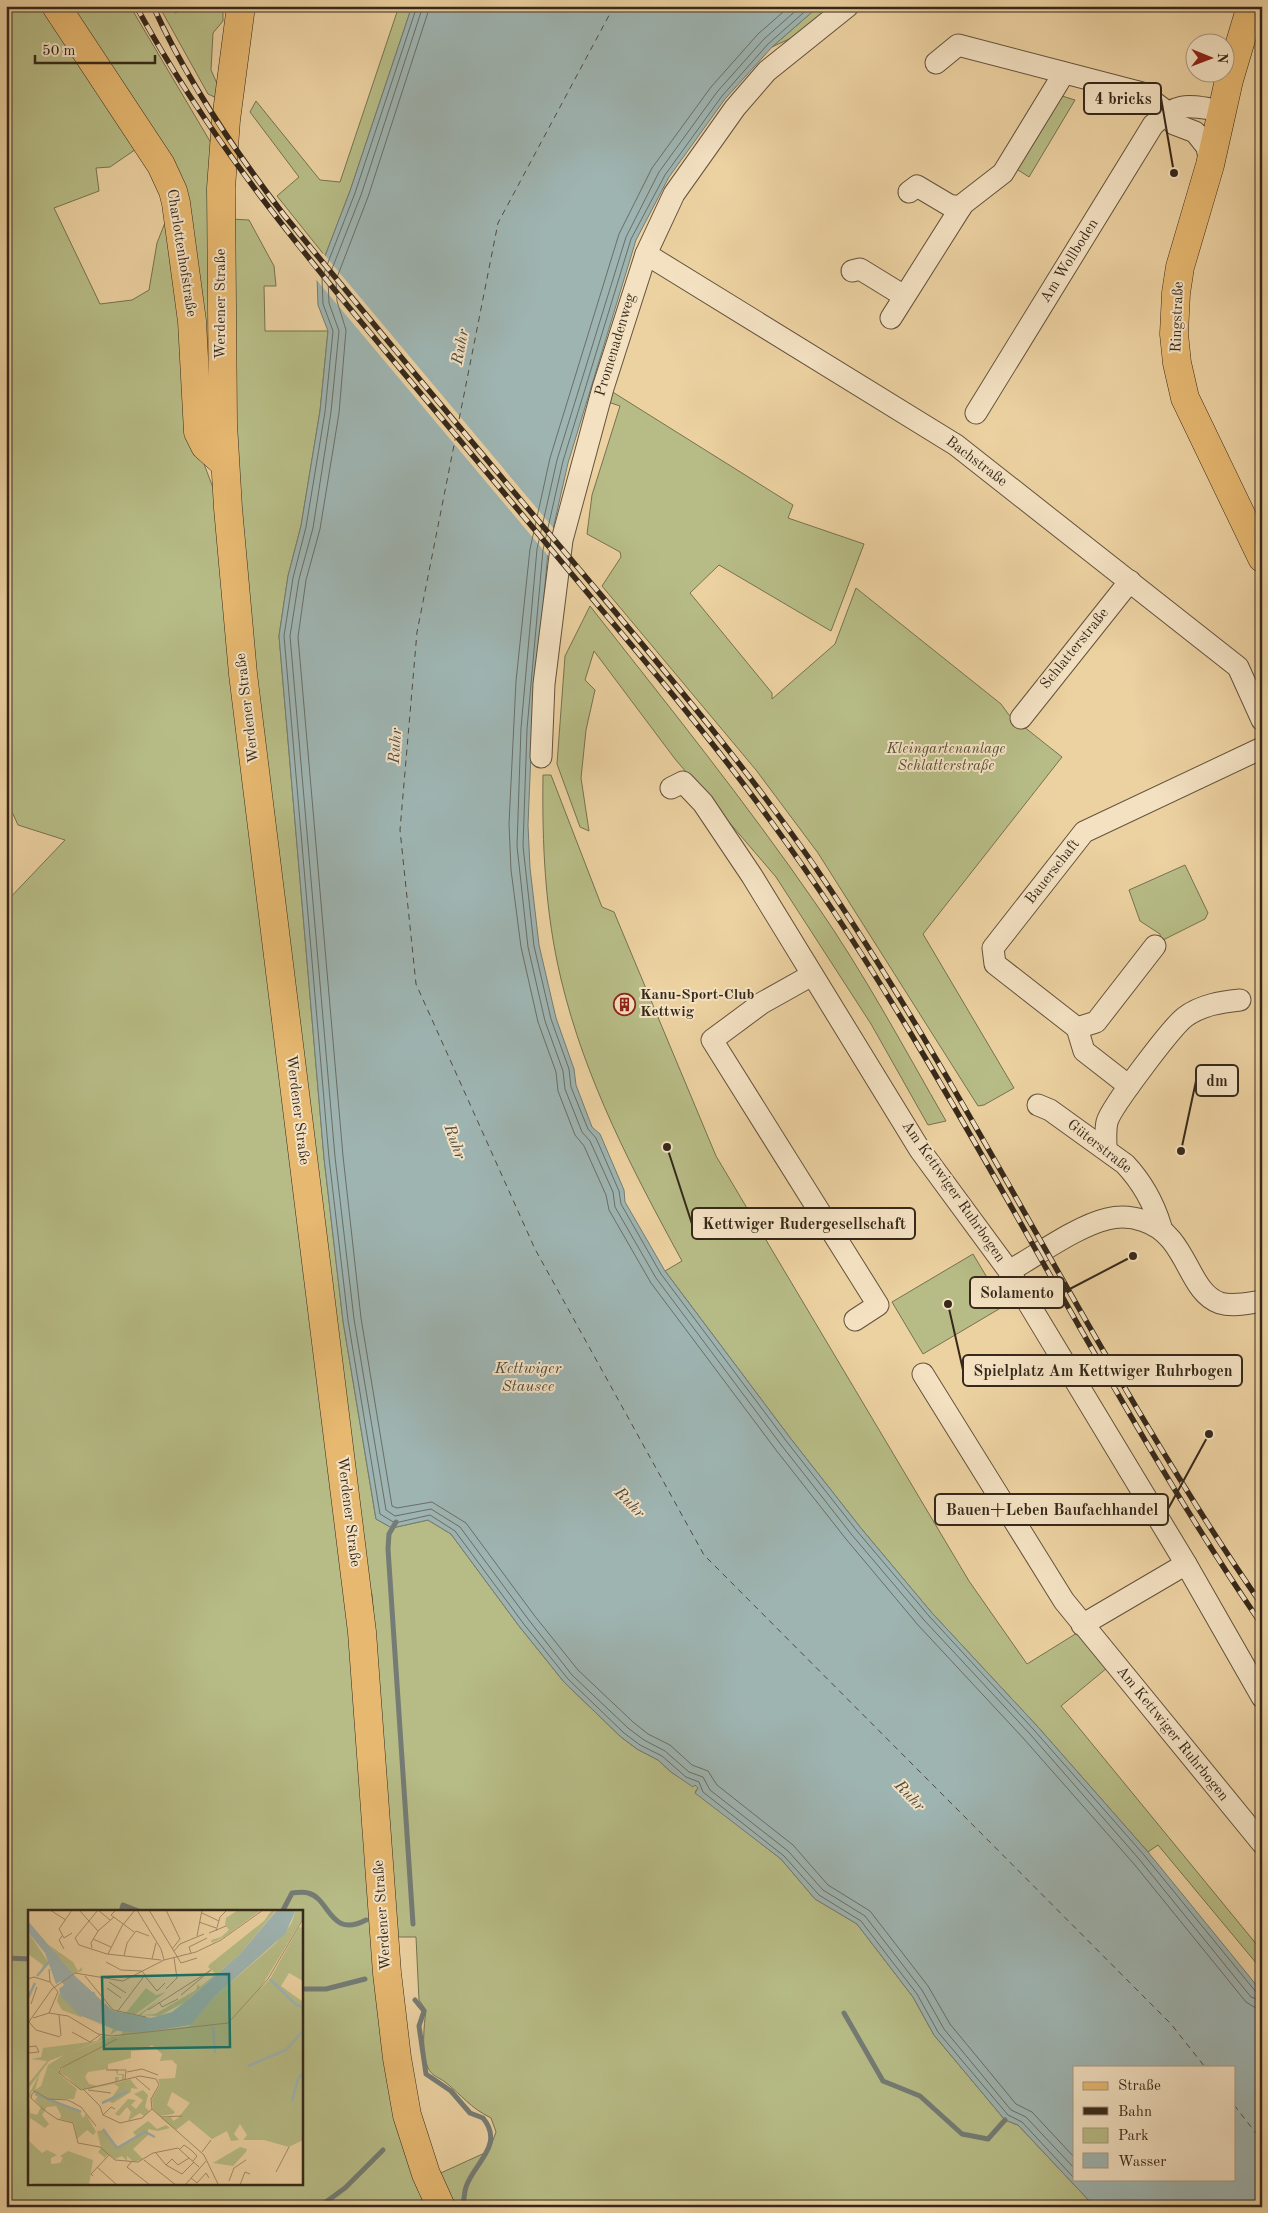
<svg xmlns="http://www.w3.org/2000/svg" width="1268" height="2213" font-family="'Old Standard TT',serif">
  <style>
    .green { fill: #b7bc86; stroke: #767250; fill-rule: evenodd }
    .water { fill: #9eb4b1; stroke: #747c75; fill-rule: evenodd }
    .pier { fill: #ecd1a1 }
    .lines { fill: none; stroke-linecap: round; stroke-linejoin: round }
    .shore { stroke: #6a6e66; stroke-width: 1 }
    .stream { stroke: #747c75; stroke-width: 5 }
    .ferry { stroke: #504b40; stroke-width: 1; stroke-dasharray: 6 5; stroke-linecap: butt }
    .minor-casing { stroke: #64523c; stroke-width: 23 }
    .major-casing { stroke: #36281a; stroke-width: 29 }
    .minor { stroke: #f3e1c2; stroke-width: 21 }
    .major { stroke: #e6b870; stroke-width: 28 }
    .rail-casing { stroke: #36281a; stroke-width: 5.5 }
    .rail { stroke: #f3e1c2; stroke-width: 4; stroke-dasharray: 11; stroke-linecap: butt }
    .labels { text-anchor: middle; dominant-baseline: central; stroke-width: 4; stroke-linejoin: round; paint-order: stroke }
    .street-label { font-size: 15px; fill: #36281a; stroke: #f3e1c2 }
    .park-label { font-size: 15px; font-style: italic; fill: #564d35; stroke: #f3e1c2 }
    .poi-label { font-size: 15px; font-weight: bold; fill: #36281a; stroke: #f3e1c2; text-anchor: start }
    .water-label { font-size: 16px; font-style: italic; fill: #504b40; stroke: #f3e1c2 }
    .inset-river { fill: none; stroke: #9eb4b1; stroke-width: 2.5 }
    .inset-road { fill: none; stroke: #a38d6b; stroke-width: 1 }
    .view { fill: #0f766e; fill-opacity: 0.15; stroke: #0f766e; stroke-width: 2.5 }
    .inset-edge { fill: none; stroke: #36281a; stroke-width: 2.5 }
    .leader { fill: none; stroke: #36281a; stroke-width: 2 }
    .callout-dot { fill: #36281a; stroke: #f3e1c2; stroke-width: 2 }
    .callout { fill: #f3e1c2; stroke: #36281a; stroke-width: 2 }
    .callout-label { font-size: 16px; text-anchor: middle; font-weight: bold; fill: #36281a }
  </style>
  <rect width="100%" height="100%" fill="#ecd1a1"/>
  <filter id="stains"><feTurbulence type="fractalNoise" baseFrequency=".004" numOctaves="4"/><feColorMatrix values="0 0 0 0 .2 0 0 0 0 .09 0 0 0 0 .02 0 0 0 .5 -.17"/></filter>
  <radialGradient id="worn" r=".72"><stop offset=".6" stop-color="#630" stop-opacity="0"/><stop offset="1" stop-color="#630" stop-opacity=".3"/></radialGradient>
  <g class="green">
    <path d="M6 6H50L142 145 110 167 96 168 99 191 54 208 100 304 132 300 149 290 157 243 170 210 195 440 221 509 354 1592 382 1956 432 2177 489 2151 496 2132 491 2118C469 2107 463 2096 445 2082 438 2077 432 2076 428 2068 421 2054 424 2025 426 2010L419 2000 416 1937H396L372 1594 365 1588 236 521 231 219 249 220 274 266 276 286H264L265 331H328L320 411 301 526 288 576 279 636 324 1158 343 1321 376 1519 392 1528 428 1520 451 1534 519 1626 564 1682 621 1737 637 1749 658 1760 671 1772 693 1786 695 1785 698 1788 695 1792 781 1859 815 1899 857 1924 913 1997 934 2035 1005 2120 1018 2125 1095 2207H6V902L65 840 18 825 6 799ZM29 1912H301V2184H29Z"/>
    <path d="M65 6H130L211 143 213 421 177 190Z"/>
    <path d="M159 6H172L175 13 192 6H223V21L213 33 211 70 219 88V99L208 94Z"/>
    <path d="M399 6H412L350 191 325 256 277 196 299 177 250 112 256 101 320 180 340 182Z"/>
    <path d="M819 6H843L815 27 772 47Z"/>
    <path d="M1059 95 1075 100 1029 177 1015 168Z"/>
    <path d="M611 391 793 505 788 518 864 544 831 631 719 565 690 593 772 693V699L835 644 856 588 1001 704 1009 715 1062 757 923 934 1014 1088 984 1105 978 1106 818 853 756 770 602 586 621 557 620 552 587 534 592 495 620 406 608 402Z"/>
    <path d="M590 606C667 704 745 801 816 904 864 973 904 1048 946 1121L928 1125 871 1024 776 877 675 759 594 651 585 680 595 690 586 730 581 778 589 831 580 827 557 764 565 656Z"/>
    <path d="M543 775H551L602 907 614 912 716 1156 969 1581 1027 1664 1077 1633 1107 1668 1061 1706 1262 1951V1970L1158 1845 1148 1852 1038 1727 932 1613 860 1527 791 1439 665 1271 682 1261C633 1171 585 1080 561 979 545 912 542 844 543 775Z"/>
    <path d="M1185 865 1208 913 1205 919 1161 941 1160 934 1140 921 1129 890Z"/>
    <path d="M973 1254 1004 1306 923 1354 892 1302Z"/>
  </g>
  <path class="water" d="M412 6H819L772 47 725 99 669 177 636 240 568 463 548 551 532 729 528 825 530 868 539 945 556 1018 574 1069 576 1085 592 1127 600 1134 624 1190 625 1202 665 1271 791 1439 860 1527 932 1613 1038 1727 1148 1852 1262 1992V2207H1095L1018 2125 1005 2120 934 2035 913 1997 857 1924 815 1899 781 1859 695 1793 698 1788 695 1785 693 1787 671 1772 658 1760 637 1749 621 1737 564 1682 519 1626 451 1534 428 1520 392 1528 376 1519 343 1321 324 1158 279 636 288 576 301 526 320 411 328 331 318 305 317 277 350 191ZM1074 2067H1234V2179H1074Z"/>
  <path class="pier" d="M323 253 555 530 550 558 314 277Z"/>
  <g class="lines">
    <g class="shore">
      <path d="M417 6 355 193 322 278 323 304 333 331 325 412 306 527 293 578 284 636 329 1158 348 1320 380 1514 395 1523 430 1515 455 1531 523 1623 568 1679 624 1733 640 1745 662 1756 686 1777 699 1782 703 1792 784 1856 819 1895 861 1921 917 1994 938 2032 1008 2115 1022 2122 1074 2178"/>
      <path d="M423 6 361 195 328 279 329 303 339 331 331 412 313 528 299 579 290 636 335 1157 354 1319 386 1510 395 1516 431 1509 460 1527 528 1619 572 1675 628 1728 644 1740 665 1751 689 1772 703 1777 710 1790 788 1851 823 1890 865 1916 922 1990 944 2029 1011 2110 1026 2117 1074 2168"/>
      <path d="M430 6 368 197 336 280 337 301 346 330 339 413 320 529 306 580 298 637 343 1156 361 1318 392 1506 397 1508 432 1502 466 1523 534 1615 578 1670 633 1722 648 1734 670 1745 692 1765 708 1771 717 1785 793 1845 828 1885 870 1911 928 1986 950 2024 1016 2104 1032 2112 1074 2157"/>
      <path d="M790 6 758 34 711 87 652 168 619 234 550 458 530 549 516 681 509 824 511 870 521 947 538 1022 556 1072 558 1091 575 1135 584 1146 606 1195 609 1210 651 1283 776 1450 846 1539 918 1625 1024 1739 1134 1864 1246 2002 1254 2007 1262 2008"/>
      <path d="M801 6 764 39 717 92 659 172 626 237 557 460 537 549 521 728 517 846 528 947 545 1021 563 1071 565 1089 582 1132 590 1141 613 1192 615 1207 656 1278 782 1446 852 1535 924 1620 1030 1734 1139 1859 1251 1997 1262 2001"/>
      <path d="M811 6 768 44 722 96 665 175 631 239 563 461 543 550 527 729 523 846 534 946 551 1019 569 1069 571 1087 588 1129 596 1138 619 1191 621 1204 661 1274 787 1442 857 1531 929 1616 1034 1730 1144 1855 1256 1992 1262 1994"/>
    </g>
    <g class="stream">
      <path d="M396 1522 389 1534 388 1549 413 1924"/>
      <path d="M121 1912 123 1905 141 1912"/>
      <path d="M282 1912 292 1893C297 1893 303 1891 308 1893 330 1898 329 1939 366 1920"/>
      <path d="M6 1958 29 1959"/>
      <path d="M301 1989H326L365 1979"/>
      <path d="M415 2000 424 2011 419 2026 426 2074 451 2091 470 2113 483 2118C505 2145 474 2163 466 2187 464 2193 464 2201 463 2207"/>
      <path d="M844 2013 883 2081 920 2096 962 2134 988 2139 1005 2120"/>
      <path d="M319 2207 345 2188 383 2150"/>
    </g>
    <g class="ferry">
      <path d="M614 6 498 223 417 632 400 830 416 984 535 1249 704 1555 1171 2024 1205 2067"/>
      <path d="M1234 2105 1262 2141"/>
    </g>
    <defs>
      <g id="minor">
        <path d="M936 63 958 45 1142 93 1167 112 1174 124 1195 132 1207 147 1210 165"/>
        <path d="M909 192 917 186 949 205 961 207"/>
        <path d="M646 254 956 445 1238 667 1262 720"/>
        <path d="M852 271 860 269 904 296"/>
        <path d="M891 318 963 204 1003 173 1064 73"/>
        <path d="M976 413 1153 125C1178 100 1190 106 1222 111"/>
        <path d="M1021 718 1130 581"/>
        <path d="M541 757 544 684 562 540 603 388 646 254 674 194 735 108 767 71 848 6"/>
        <path d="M671 788 683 782 703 803 752 876 920 1150 1009 1271 1186 1564 1262 1697"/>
        <path d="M812 975 762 1003 712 1040 878 1305 855 1320"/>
        <path d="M1077 1028 1096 1022 1155 946"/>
        <path d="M1129 1086 1084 1051 1077 1028 995 964 993 948 1084 832 1262 748"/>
        <path d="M1038 1105 1050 1110 1125 1164C1142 1182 1154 1204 1161 1227"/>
        <path d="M1106 1149C1106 1141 1105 1131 1107 1122 1111 1107 1172 1027 1185 1017 1201 1005 1221 1002 1240 1000"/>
        <path d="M1009 1271C1036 1256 1077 1226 1107 1219 1119 1216 1133 1217 1144 1221 1188 1235 1187 1292 1220 1303 1233 1307 1249 1303 1262 1301"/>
        <path d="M923 1374 1064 1601 1262 1843"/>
        <path d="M1082 1625 1186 1564"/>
      </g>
      <g id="major">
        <path d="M56 6 161 165 173 191 176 203 192 321 198 432 205 446 224 463"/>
        <path d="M241 6 226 120 221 188 223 424 228 508 243 674 362 1632 387 1973 397 2058 407 2115 426 2174 441 2207"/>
        <path d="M1251 6 1229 80 1210 165 1180 267 1176 293 1174 334 1177 363 1185 398 1262 558"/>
      </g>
    </defs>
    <use href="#minor" class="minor-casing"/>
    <use href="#major" class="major-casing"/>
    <use href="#minor" class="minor"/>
    <use href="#major" class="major"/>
    <defs>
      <g id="rail">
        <path d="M136 6C206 135 298 247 392 359 460 440 528 522 596 603 656 674 716 745 770 820 956 1074 1084 1365 1262 1625"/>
        <path d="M153 6C187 81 234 150 284 215 378 330 473 444 569 557 657 662 747 766 824 880 982 1114 1101 1373 1262 1605"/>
      </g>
    </defs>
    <use href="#rail" class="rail-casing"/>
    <use href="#rail" class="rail"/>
  </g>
  <defs>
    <symbol id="building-ring" viewBox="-11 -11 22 22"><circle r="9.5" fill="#f3e1c2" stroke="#8f2418" stroke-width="1.5"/><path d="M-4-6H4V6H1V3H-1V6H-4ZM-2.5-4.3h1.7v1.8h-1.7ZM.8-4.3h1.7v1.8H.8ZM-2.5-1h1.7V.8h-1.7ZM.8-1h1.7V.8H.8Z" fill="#8f2418"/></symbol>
  </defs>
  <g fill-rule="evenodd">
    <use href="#building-ring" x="612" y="992" width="25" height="25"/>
  </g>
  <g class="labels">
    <g class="street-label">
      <text transform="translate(181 253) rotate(81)">Charlottenhofstraße</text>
      <text transform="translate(1070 261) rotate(-58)">Am Wollboden</text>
      <text transform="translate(221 304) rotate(-90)">Werdener Straße</text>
      <text transform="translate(1178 317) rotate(-88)">Ringstraße</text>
      <text transform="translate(616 345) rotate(-73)">Promenadenweg</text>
      <text transform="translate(976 462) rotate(37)">Bachstraße</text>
      <text transform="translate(1075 649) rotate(-51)">Schlatterstraße</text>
      <text transform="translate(248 708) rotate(-97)">Werdener Straße</text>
      <text transform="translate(1053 872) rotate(-52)">Bauerschaft</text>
      <text transform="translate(297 1110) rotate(83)">Werdener Straße</text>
      <text transform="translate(1099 1147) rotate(38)">Güterstraße</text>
      <text transform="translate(953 1192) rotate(55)">Am Kettwiger Ruhrbogen</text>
      <text transform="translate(348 1512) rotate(83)">Werdener Straße</text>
      <text transform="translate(1172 1734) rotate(51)">Am Kettwiger Ruhrbogen</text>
      <text transform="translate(383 1915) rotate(-94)">Werdener Straße</text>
    </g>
    <g class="park-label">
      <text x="946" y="749">Kleingartenanlage<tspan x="946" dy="17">Schlatterstraße</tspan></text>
    </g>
    <g class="poi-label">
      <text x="640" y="995">Kanu-Sport-Club<tspan x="640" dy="17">Kettwig</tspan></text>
    </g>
    <g class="water-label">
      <text transform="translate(461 347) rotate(-79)">Ruhr</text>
      <text transform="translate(396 746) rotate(-86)">Ruhr</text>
      <text transform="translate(454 1142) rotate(70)">Ruhr</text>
      <text x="528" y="1369">Kettwiger<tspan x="528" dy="18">Stausee</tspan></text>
      <text transform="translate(629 1503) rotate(46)">Ruhr</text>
      <text transform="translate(909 1796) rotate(46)">Ruhr</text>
    </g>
  </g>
  <g transform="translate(28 1910)">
    <rect width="275" height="275" fill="#ecd1a1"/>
    <path d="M210 0H233L196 27 184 33 183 30 193 27 201 20 197 15 198 8ZM244 0H248L212 44 157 92 131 106 110 105 139 84 113 105 127 104 168 80 170 74 172 77 188 64 180 57 182 54 236 11ZM268 0H275V8L232 79 242 69 271 17 275 18V71L261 63 253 76 275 92V230L261 237 236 230H215L219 225 212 214 206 224 211 230 203 231 199 221 184 229 161 210 148 220 133 208 143 207 145 211 150 208 162 193 144 182 139 195 147 202 145 204 132 206 125 199 124 189 132 175 130 169 147 168 149 155 144 150 132 151 134 144 124 135 116 140 103 141V148L80 154V159L60 162 57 167 61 174 70 176 87 172V167H91L90 171 94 169V165H89L88 161 79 160 90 159V164H96V170L85 174 61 179H51L39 167 31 163 36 156 31 159V164L49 179 46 189H27L26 192 50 199 55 208 58 204 68 222 65 225 59 220 49 229 46 213 32 209 33 205 28 196 19 197 14 205 21 214 17 218 2 208 1 231 14 243 19 240 29 245 23 248V254L32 253 35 248 32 246 40 241 65 250 61 275H9L0 272V186L12 163 7 180 13 176 20 155 36 145 83 127 107 125 88 126 94 124V120L112 123 162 116 185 88 248 33 263 14ZM4 181 10 186 7 190 13 197 9 205 2 203 1 189ZM0 22 21 53 13 61 15 55 0 44ZM21 35 45 52 50 61 54 57V61L45 64ZM118 78 128 85 138 82 108 104H97ZM31 83 55 108 90 120 82 125 85 119 34 100 29 91ZM73 126 81 127 21 151 0 179V174L19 151 3 149 13 147 15 138 69 131ZM102 169 110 179 103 178V182L85 193 81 192 91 177 86 174ZM115 180 120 185 117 197 121 201 116 206 112 203 100 211 103 202 99 197 91 206 87 204 100 189 108 190 103 195 108 199 115 190 106 184ZM120 211 129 219 138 215 142 218 130 221 120 219V225L105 239 115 249 106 252 99 246V251L94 246 87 249 80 244 77 248 70 242 73 238 69 221 75 220 90 237 102 232 108 226 105 222ZM212 237 219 239 218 242 205 256 185 253Z" fill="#b7bc86" fill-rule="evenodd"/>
    <path d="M249 0H268L257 24 185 88 163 115 112 123 91 121 51 105 33 87 31 79 36 75 33 71 28 74 17 43 0 22V11L47 66 85 101 123 108 144 102 162 88 212 44Z" fill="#9eb4b1"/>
    <path class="inset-river" d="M0 17 30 47M9 66 21 52M242 69 268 95 275 97M65 82 74 103 88 110 131 114 164 97 224 40 257 0M0 88 7 73M185 117 187 143M220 156 258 140 275 121M7 184 53 202M264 191 270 169 275 163M74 193 100 181M75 219 89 238 117 222 127 227"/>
    <path class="inset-road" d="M22 0 38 10M51 0 70 21M70 0 47 28 51 35 79 44 133 50M70 0 82 10M88 0 83 5 106 22M109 0 133 39 136 50M121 0 153 53 169 48M138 0 152 29 144 39M174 3 191 11M171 12 188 18M188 21 192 7 199 0M44 23 36 28 31 19 44 0M181 23 198 16M34 26 31 30 36 39M169 26 174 0M65 29 83 37M64 38 63 33 70 21 86 7M146 41 152 34 176 24M163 43 161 37 179 28M80 44 94 16 107 0M96 46 99 33 108 21 121 26M124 49 128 33M136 50 168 42 193 30 235 0M78 52 93 60 114 61 117 65 89 102M21 59 22 72 30 82 21 103M57 66 85 100 118 107M117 66 129 81 137 73M0 69 6 67 22 72M81 72 98 83M79 78 93 88M138 79 149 68 146 48M131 92 134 97 150 89M3 94 9 77M120 100 183 60 153 85M31 105 33 126M5 108 21 103 40 106 70 124 84 126 200 113 240 69 275 9M1 112 8 120 32 127M0 113 24 79 47 63 95 71 136 50M44 122 62 132 72 125M89 129 33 158 31 163 53 180 112 166 128 169 131 175 123 189 124 199 176 245 190 274M0 137 8 136 11 142 0 143M78 160H98L97 170M99 162 114 159 130 165M108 168 122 180M56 180 72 196 75 205 92 213 114 208 124 199M60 180 83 183M4 184 3 188 16 200 29 209 45 213 50 233 72 237 87 250 110 252 125 243 150 238 171 257M4 184 7 181 20 189 40 190 53 197 68 216M75 205 83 197 87 199M133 207 154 206M152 239 156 235 163 240 169 246 165 251M174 242 183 230M128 243 138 255 154 264 166 252M116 250 148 275M104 251 99 257 122 275M138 255 144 249 150 255 161 248M69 257 89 275M248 262 261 237M65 266 63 264 81 245M163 268 169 273 178 263 181 268M201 271 206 258 218 250M157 275 178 251M212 275 217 262 222 264"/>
    <path class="view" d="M201 64 202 137 76 139 74 67Z"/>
    <rect width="275" height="275" class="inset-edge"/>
  </g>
  <path class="leader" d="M1174 173L1161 98M1181 1151L1196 1081M667 1147L692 1224M1133 1256L1064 1292M948 1304L963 1370M1209 1434L1168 1509"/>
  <g class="callout-dot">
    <circle cx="1174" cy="173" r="5"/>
    <circle cx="1181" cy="1151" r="5"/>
    <circle cx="667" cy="1147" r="5"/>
    <circle cx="1133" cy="1256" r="5"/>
    <circle cx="948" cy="1304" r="5"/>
    <circle cx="1209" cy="1434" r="5"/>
  </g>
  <g class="callout">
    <rect x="1084" y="83" width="77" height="31" rx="5"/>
    <rect x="1196" y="1065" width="42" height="31" rx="5"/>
    <rect x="692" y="1208" width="223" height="31" rx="5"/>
    <rect x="970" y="1277" width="94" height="31" rx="5"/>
    <rect x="963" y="1355" width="279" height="31" rx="5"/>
    <rect x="935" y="1494" width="233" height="31" rx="5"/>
  </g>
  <g class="callout-label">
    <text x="1123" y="104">4 bricks</text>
    <text x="1217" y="1086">dm</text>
    <text x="804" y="1229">Kettwiger Rudergesellschaft</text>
    <text x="1017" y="1298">Solamento</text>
    <text x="1103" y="1376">Spielplatz Am Kettwiger Ruhrbogen</text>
    <text x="1052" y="1515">Bauen+Leben Baufachhandel</text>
  </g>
  <rect width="1268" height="2213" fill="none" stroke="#ecd1a1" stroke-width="25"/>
  <rect x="8" y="8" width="1253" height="2198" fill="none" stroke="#36281a" stroke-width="2.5"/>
  <rect x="12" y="12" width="1243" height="2188" fill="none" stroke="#36281a"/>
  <rect x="1073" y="2066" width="162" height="115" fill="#f3e1c2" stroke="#a7977f"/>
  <rect x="1083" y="2082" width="25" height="8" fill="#e6b870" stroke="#a7977f"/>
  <text x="1118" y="2090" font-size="15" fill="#36281a">Straße</text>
  <rect x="1083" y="2107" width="25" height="8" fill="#36281a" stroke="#a7977f"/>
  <text x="1118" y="2116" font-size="15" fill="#36281a">Bahn</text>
  <rect x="1083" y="2128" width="25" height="15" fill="#b7bc86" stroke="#a7977f"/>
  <text x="1118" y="2140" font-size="15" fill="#36281a">Park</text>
  <rect x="1083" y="2153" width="25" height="15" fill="#9eb4b1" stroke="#a7977f"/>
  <text x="1118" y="2166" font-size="15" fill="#36281a">Wasser</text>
  <g transform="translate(1210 58) rotate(91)"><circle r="24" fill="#f3e1c2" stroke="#a7977f"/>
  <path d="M0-4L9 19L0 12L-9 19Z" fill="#8f2418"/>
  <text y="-8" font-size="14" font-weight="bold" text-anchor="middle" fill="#36281a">N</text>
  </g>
  <path d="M35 55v8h120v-8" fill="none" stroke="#36281a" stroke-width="2.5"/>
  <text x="42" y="55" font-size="15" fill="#36281a" stroke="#f3e1c2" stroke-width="4" paint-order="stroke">50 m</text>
  <rect width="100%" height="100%" filter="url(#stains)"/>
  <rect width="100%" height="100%" fill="url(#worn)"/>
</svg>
